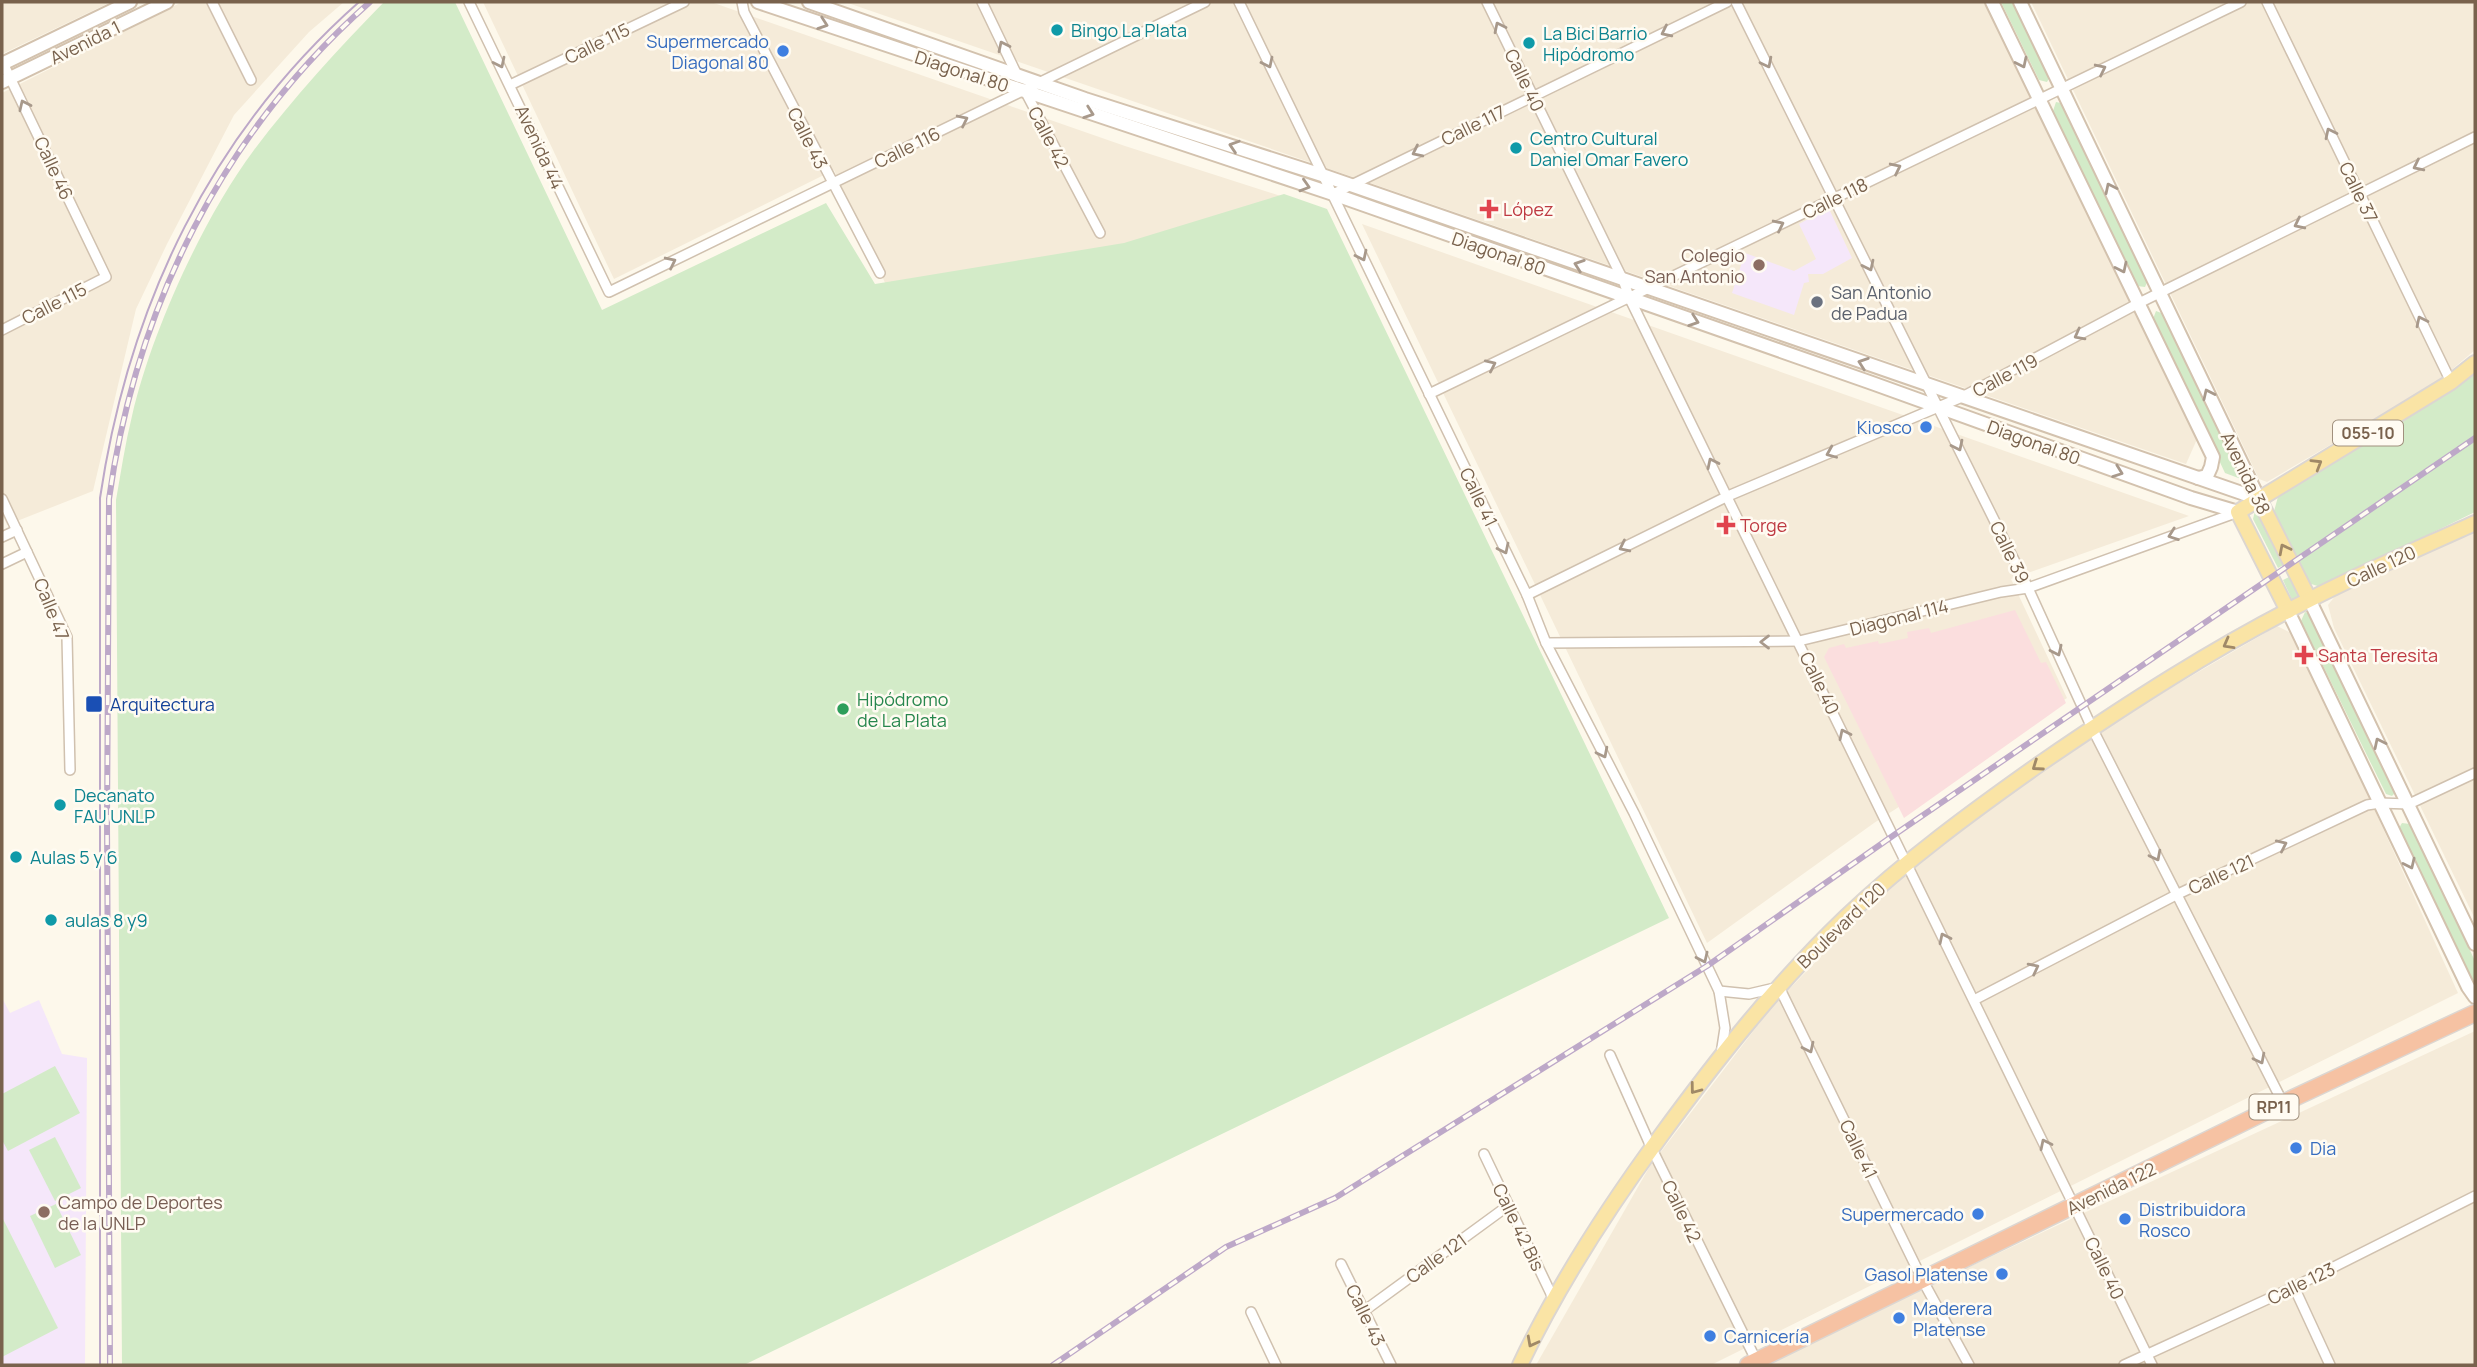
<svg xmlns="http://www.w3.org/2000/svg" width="2477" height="1367" font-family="Manrope,sans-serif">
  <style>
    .residential { fill: #f5ebd9 }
    .education { fill: #f5e7fa }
    .medical { fill: #fbdede }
    .green { fill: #d3ebc8 }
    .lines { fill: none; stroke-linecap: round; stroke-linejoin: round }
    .street-casing { stroke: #d0c1af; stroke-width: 12 }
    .secondary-casing { stroke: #d3c2ae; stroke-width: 16 }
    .primary-casing { stroke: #dcd6d1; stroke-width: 18 }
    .highway-casing { stroke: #dcd6d1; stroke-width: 19 }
    .street { stroke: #fff; stroke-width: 9 }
    .secondary { stroke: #fff; stroke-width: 12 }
    .primary { stroke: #fae4a5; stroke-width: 14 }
    .highway { stroke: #f6c2a3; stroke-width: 16 }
    .tram { stroke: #bda8c8; stroke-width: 2 }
    .rail-casing { stroke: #bda8c8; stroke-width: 6 }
    .rail { stroke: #fffbf2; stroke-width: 3.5; stroke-dasharray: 10; stroke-linecap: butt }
    .oneway { stroke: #a8998b }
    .oneway2 { stroke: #a08967 }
    .culture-dot { fill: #0f9aa8; stroke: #fffbf2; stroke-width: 2.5 }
    .shop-dot { fill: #3f7fe0; stroke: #fffbf2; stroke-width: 2.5 }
    .health-dot { fill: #e0444e; stroke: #fffbf2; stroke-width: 2.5 }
    .education-dot { fill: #8d6e63; stroke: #fffbf2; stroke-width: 2.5 }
    .worship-dot { fill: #6b7280; stroke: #fffbf2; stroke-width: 2.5 }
    .transit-dot { fill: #1a4fb4; stroke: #fffbf2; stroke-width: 2.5 }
    .leisure-dot { fill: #2e9e5b; stroke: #fffbf2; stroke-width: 2.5 }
    .labels { text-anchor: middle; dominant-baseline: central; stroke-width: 5; stroke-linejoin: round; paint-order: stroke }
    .shield { fill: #fffbf2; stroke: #a1907e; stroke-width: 2 }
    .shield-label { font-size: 16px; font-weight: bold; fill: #79624d }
    .culture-label { font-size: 18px; fill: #0d838f; stroke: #fffbf2; text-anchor: start }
    .shop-label { font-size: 18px; fill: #366cbe; stroke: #fffbf2; text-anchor: end }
    .street-label { font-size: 18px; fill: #79624d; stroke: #fffbf2 }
    .health-label { font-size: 18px; fill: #be3a42; stroke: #fffbf2; text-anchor: start }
    .education-label { font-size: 18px; fill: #785e54; stroke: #fffbf2; text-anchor: end }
    .worship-label { font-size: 18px; fill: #5b616d; stroke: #fffbf2; text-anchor: start }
    .leisure-label { font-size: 18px; fill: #27864d; stroke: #fffbf2; text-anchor: start }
    .transit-label { font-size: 18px; fill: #164399; stroke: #fffbf2; text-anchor: start }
  </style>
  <rect width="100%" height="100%" fill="#fdf8eb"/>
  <g class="residential">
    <path d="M2 2H111L2 54Z"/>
    <path d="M182 2H344L309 32 234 115 167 244 136 309 93 491 7 525 2 514V93Z"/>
    <path d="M483 2H711L1125 146 1293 200 1120 253 886 285 834 170 614 279Z"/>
    <path d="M845 2H1985L2198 437 2186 464Z"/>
    <path d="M2031 2H2475V350L2436 383 2267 482 2259 479Z"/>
    <path d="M1362 224 2189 516 2011 579 2067 698 1874 823 1707 943Z"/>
    <path d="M2475 530V919L2334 628 2328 605 2336 595Z"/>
    <path d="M2277 626 2295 635 2458 993 1711 1365H1536L1650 1166 1771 1008 1902 872 2080 741Z"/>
    <path d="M2475 1031V1365H1761L2073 1218Z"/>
  </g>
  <g class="education">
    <path d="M1825 210 1830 211 1852 258 1823 274H1808L1809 282 1804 283 1794 315 1732 293 1745 253 1794 271 1816 259 1799 224Z"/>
    <path d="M2 998 10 1013 39 1000 62 1054 87 1058 85 1365H2Z"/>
  </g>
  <path class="medical" d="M2015 610 2041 663 2046 662 2066 703 1904 818 1824 657 1829 648 1844 644 1846 648 1878 641 1879 644 1908 638 1907 632 1929 628 1931 633Z"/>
  <g class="green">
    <path d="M384 2H455L602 310 826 203 875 284 1124 243 1284 194 1327 209 1669 918 744 1365H122L116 500C121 472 125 444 132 416 151 333 203 218 254 150 294 97 338 49 384 2Z"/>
    <path d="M2001 2H2016L2051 75 2047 82 2039 80Z"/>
    <path d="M2056 102 2065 104 2148 280 2145 287 2137 286 2053 111Z"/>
    <path d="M2156 311 2164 314 2241 479 2225 473 2153 319Z"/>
    <path d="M2475 373V512L2321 587 2311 584 2304 578 2273 515 2279 493 2458 387Z"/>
    <path d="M2255 511 2263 515 2287 563 2278 568 2253 519Z"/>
    <path d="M2293 575 2304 598 2294 604 2283 580Z"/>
    <path d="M2305 612 2313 615 2397 791 2392 796 2386 794 2301 621Z"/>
    <path d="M2402 823 2410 824 2475 961V985L2472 984 2399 828Z"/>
    <path d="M55 1066 80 1113 8 1151 2 1140V1094Z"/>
    <path d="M55 1137 81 1188 55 1201 29 1150Z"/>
    <path d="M56 1204 81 1255 55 1268 30 1216Z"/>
    <path d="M2 1217 58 1328 2 1357Z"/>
  </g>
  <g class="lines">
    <defs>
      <g id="street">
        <path d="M212 2 251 80"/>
        <path d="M469 2 609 292 1205 2"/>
        <path d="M742 2 744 12 880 273"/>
        <path d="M982 2 1018 77"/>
        <path d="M1239 2 1527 595 1546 643 1634 813 1719 991 1725 1028 1721 1054"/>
        <path d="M1487 2 1623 280 1630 299 2152 1365"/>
        <path d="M1736 2 2028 588 2092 728 2283 1103"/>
        <path d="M2267 2 2451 382"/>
        <path d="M510 85 684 2"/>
        <path d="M1024 89 1100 233"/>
        <path d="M1333 194 1727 2"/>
        <path d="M2 330 106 277 2 61"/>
        <path d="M1429 394 2241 2"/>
        <path d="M2 499 67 637 70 770"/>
        <path d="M2 537 17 530"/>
        <path d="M2 564 27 552"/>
        <path d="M1527 595 1728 496 1962 397 2139 303 2475 137"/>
        <path d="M1546 643 1799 641 2001 592 2028 588 2238 512"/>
        <path d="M1719 991 1749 994 1779 987 1923 1281 1969 1365"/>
        <path d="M1974 1000 2176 895 2367 805 2380 803 2409 804 2475 773"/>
        <path d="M1610 1055 1652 1149 1758 1364"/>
        <path d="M1484 1154 1554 1300"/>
        <path d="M1341 1264 1391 1365"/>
        <path d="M2294 1287 2330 1365"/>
        <path d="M1364 1311 1509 1205"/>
        <path d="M1251 1312 1276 1365"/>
        <path d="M2124 1365 2294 1287 2475 1196"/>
      </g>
      <g id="secondary">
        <path d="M758 2 1333 194 1872 383 2191 498 2238 512"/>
        <path d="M809 2 1085 99 1322 175 2259 499"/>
        <path d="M1992 2 2213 457 2211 467 2207 476 2198 478"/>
        <path d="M2020 2 2259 499"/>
        <path d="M2 64 130 2"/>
        <path d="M2 82 167 2"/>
        <path d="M2309 599 2475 944"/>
        <path d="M2288 611 2468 987 2475 997"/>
      </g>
      <g id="primary">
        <path d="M2259 499 2309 599"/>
        <path d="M2288 611 2238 512 2451 382 2475 363"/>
        <path d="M1520 1365C1558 1285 1608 1208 1660 1137 1717 1059 1776 984 1846 917 1906 860 1973 811 2041 763 2127 704 2215 647 2309 600 2363 572 2420 548 2475 523"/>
      </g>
      <path id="highway" d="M1748 1365 2283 1103 2475 1013"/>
    </defs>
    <use href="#street" class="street-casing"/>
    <use href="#secondary" class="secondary-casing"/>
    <use href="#primary" class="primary-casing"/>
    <use href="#highway" class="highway-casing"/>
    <use href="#street" class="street"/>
    <use href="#secondary" class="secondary"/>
    <use href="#primary" class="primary"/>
    <use href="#highway" class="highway"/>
    <path class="tram" d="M100 1365V498C129 304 211 133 359 2"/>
    <defs>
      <g id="rail">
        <path d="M110 1365 107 823 109 499C136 306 223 132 370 2"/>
        <path d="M1053 1365 1226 1247 1335 1198 1707 966 1894 835 2475 438"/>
      </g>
    </defs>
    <use href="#rail" class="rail-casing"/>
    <use href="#rail" class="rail"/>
  </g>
  <defs><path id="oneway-chevron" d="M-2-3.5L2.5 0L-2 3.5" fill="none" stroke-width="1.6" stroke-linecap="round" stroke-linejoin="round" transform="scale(1.75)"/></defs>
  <g class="oneway">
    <use href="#oneway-chevron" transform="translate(823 24) rotate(19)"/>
    <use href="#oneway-chevron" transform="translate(1499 27) rotate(-116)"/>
    <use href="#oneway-chevron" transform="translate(1666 32) rotate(154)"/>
    <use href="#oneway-chevron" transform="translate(1003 46) rotate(-116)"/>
    <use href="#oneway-chevron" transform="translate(500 63) rotate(64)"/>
    <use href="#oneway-chevron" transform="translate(1268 63) rotate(64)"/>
    <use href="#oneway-chevron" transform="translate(1767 63) rotate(63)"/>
    <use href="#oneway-chevron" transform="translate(2022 63) rotate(64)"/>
    <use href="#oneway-chevron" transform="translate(2101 69) rotate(-26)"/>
    <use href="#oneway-chevron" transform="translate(24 105) rotate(-115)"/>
    <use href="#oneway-chevron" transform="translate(1089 113) rotate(19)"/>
    <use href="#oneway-chevron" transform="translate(963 120) rotate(-26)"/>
    <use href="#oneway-chevron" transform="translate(2330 133) rotate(-116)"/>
    <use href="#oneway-chevron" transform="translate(1234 146) rotate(-162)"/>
    <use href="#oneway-chevron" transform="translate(1417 152) rotate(154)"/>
    <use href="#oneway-chevron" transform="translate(2418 166) rotate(154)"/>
    <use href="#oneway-chevron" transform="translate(1896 168) rotate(-26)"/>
    <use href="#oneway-chevron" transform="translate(1305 186) rotate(17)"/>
    <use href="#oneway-chevron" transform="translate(2110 188) rotate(-116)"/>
    <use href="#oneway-chevron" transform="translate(2299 224) rotate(154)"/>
    <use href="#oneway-chevron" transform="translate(1779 225) rotate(-26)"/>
    <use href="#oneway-chevron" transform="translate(1362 256) rotate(64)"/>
    <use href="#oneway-chevron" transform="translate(671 262) rotate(-26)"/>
    <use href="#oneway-chevron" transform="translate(1579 265) rotate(-161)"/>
    <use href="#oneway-chevron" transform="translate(1869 266) rotate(64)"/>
    <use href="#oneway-chevron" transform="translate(2122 268) rotate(64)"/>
    <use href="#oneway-chevron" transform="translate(1694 321) rotate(19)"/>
    <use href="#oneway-chevron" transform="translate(2421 321) rotate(-116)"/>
    <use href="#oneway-chevron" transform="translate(2079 335) rotate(152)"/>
    <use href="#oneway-chevron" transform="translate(1863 363) rotate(-161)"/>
    <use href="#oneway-chevron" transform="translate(1491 365) rotate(-25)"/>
    <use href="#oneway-chevron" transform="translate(2208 394) rotate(-115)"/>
    <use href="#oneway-chevron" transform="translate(1958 446) rotate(64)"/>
    <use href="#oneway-chevron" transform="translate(1831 453) rotate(157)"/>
    <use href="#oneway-chevron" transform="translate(1712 463) rotate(-116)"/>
    <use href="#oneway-chevron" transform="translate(2118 472) rotate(20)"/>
    <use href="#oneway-chevron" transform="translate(2173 535) rotate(160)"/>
    <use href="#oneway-chevron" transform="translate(1624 547) rotate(154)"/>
    <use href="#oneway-chevron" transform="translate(1504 549) rotate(64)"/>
    <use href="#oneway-chevron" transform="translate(1765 642) rotate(180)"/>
    <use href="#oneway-chevron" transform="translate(2057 651) rotate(65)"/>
    <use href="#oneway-chevron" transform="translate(1844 734) rotate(-116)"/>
    <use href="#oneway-chevron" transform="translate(2379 743) rotate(-116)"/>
    <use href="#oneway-chevron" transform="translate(1603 753) rotate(63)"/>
    <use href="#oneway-chevron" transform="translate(2282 845) rotate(-25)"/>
    <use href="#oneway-chevron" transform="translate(2156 856) rotate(63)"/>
    <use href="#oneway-chevron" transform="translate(2410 864) rotate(65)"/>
    <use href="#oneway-chevron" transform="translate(1944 938) rotate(-116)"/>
    <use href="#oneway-chevron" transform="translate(1703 958) rotate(65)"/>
    <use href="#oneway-chevron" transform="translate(2034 968) rotate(-27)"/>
    <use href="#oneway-chevron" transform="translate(1809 1048) rotate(64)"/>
    <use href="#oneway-chevron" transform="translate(2260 1059) rotate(63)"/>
    <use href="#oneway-chevron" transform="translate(2045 1144) rotate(-116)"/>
  </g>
  <g class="oneway2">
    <use href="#oneway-chevron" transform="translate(2317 464) rotate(-31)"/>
    <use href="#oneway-chevron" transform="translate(2284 549) rotate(-117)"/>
    <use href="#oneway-chevron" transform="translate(2228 644) rotate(151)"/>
    <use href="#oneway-chevron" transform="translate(2037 766) rotate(145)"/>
    <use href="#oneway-chevron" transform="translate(1695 1089) rotate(127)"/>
    <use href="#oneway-chevron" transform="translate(1532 1342) rotate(118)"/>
  </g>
  <g class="culture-dot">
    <circle cx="1057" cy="30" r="7"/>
    <circle cx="1529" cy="43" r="7"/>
    <circle cx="1516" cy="148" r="7"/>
    <circle cx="60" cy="805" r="7"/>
    <circle cx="16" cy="857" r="7"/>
    <circle cx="51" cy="920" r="7"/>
  </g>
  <g class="shop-dot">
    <circle cx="783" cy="51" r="7"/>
    <circle cx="1926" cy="427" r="7"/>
    <circle cx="2296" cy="1148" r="7"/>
    <circle cx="1978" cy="1214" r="7"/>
    <circle cx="2125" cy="1219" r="7"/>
    <circle cx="2002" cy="1274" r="7"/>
    <circle cx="1899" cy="1318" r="7"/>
    <circle cx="1710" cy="1336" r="7"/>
  </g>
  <g class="health-dot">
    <path d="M1485.5 198.5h7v7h7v7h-7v7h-7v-7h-7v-7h7z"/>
    <path d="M1722.5 514.5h7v7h7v7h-7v7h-7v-7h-7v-7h7z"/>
    <path d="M2300.5 644.5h7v7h7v7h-7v7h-7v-7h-7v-7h7z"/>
  </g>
  <g class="education-dot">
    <circle cx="1759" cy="265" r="7"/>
    <circle cx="44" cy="1212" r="7"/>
  </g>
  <circle class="worship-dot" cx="1817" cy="302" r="7"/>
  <rect class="transit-dot" x="85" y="695" width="18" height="18" rx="3.5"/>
  <circle class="leisure-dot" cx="843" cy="709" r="7"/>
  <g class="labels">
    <g class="shield">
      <rect x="2333" y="420.5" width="70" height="25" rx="5"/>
      <rect x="2249.5" y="1094.5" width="49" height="25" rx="5"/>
    </g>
    <g class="shield-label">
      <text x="2368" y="433">055-10</text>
      <text x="2274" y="1107">RP11</text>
    </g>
    <g class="culture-label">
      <text x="1071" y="30">Bingo La Plata</text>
      <text x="1543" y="33">La Bici Barrio<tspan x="1543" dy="21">Hipódromo</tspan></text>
      <text x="1530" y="138">Centro Cultural<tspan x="1530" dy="21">Daniel Omar Favero</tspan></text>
      <text x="74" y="795">Decanato<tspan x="74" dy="21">FAU UNLP</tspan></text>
      <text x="30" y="857">Aulas 5 y 6</text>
      <text x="65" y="920">aulas 8 y9</text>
    </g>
    <g class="shop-label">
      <text x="769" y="41">Supermercado<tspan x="769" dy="21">Diagonal 80</tspan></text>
      <text x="1912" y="427">Kiosco</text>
      <text x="2310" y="1148" text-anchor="start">Dia</text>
      <text x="2139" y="1209" text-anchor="start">Distribuidora<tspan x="2139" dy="21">Rosco</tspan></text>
      <text x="1964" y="1214">Supermercado</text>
      <text x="1988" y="1274">Gasol Platense</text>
      <text x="1913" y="1308" text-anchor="start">Maderera<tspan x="1913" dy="21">Platense</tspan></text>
      <text x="1724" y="1336" text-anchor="start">Carnicería</text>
    </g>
    <g class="street-label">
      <text transform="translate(85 42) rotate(-26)">Avenida 1</text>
      <text transform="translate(597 43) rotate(-26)">Calle 115</text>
      <text transform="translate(962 71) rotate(18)">Diagonal 80</text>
      <text transform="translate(1525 80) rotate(64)">Calle 40</text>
      <text transform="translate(1473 125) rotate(-26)">Calle 117</text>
      <text transform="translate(1049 137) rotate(62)">Calle 42</text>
      <text transform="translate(808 138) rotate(63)">Calle 43</text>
      <text transform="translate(540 147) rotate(65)">Avenida 44</text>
      <text transform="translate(907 147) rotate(-26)">Calle 116</text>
      <text transform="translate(54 168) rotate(65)">Calle 46</text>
      <text transform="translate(2359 192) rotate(64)">Calle 37</text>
      <text transform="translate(1835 198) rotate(-26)">Calle 118</text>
      <text transform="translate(1499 253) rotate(19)">Diagonal 80</text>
      <text transform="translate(54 303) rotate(-27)">Calle 115</text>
      <text transform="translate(2005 375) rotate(-28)">Calle 119</text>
      <text transform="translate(2034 442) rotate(20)">Diagonal 80</text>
      <text transform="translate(2246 473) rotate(64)">Avenida 38</text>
      <text transform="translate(1479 497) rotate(64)">Calle 41</text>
      <text transform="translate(2010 552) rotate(64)">Calle 39</text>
      <text transform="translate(2381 566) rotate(-25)">Calle 120</text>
      <text transform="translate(52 609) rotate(68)">Calle 47</text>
      <text transform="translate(1899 617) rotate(-14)">Diagonal 114</text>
      <text transform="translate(1820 683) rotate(64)">Calle 40</text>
      <text transform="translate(2221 874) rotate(-25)">Calle 121</text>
      <text transform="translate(1841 925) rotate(-44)">Boulevard 120</text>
      <text transform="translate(1859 1149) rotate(64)">Calle 41</text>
      <text transform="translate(2111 1188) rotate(-26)">Avenida 122</text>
      <text transform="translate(1682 1211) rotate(64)">Calle 42</text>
      <text transform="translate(1519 1227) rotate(64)">Calle 42 Bis</text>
      <text transform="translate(1436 1258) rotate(-36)">Calle 121</text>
      <text transform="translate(2105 1268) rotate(64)">Calle 40</text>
      <text transform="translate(2301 1283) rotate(-26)">Calle 123</text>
      <text transform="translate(1366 1315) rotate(64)">Calle 43</text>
    </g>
    <g class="health-label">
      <text x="1503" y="209">López</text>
      <text x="1740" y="525">Torge</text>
      <text x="2318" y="655">Santa Teresita</text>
    </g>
    <g class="education-label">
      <text x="1745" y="255">Colegio<tspan x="1745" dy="21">San Antonio</tspan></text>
      <text x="58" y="1202" text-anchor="start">Campo de Deportes<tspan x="58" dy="21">de la UNLP</tspan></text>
    </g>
    <g class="worship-label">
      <text x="1831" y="292">San Antonio<tspan x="1831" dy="21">de Padua</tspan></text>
    </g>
    <g class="leisure-label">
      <text x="857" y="699">Hipódromo<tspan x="857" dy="21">de La Plata</tspan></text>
    </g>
    <g class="transit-label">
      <text x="110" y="704">Arquitectura</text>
    </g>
  </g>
  <rect width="2477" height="1367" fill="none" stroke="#79624d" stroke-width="7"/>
</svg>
